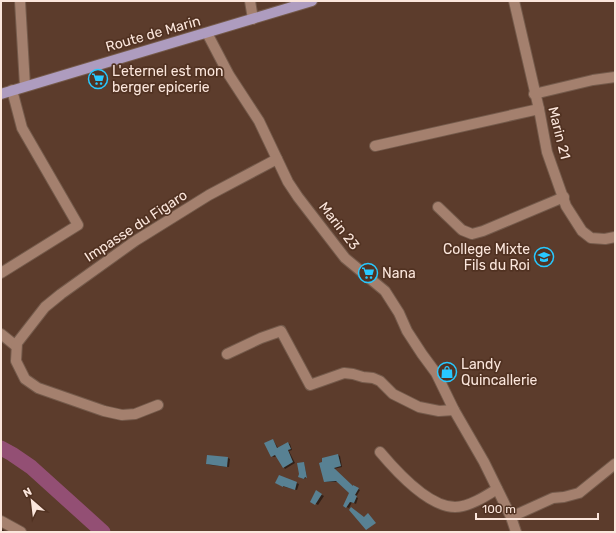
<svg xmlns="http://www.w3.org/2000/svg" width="616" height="533" font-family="Rubik,sans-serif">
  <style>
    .shadow { fill: #0007 }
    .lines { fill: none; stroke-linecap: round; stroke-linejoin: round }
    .river { stroke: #934f74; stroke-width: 15 }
    .building { fill: #588193 }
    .minor-casing { stroke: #745a4b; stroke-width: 12 }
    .major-casing { stroke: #745a4b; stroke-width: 12 }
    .minor { stroke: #a4806e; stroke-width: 10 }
    .major { stroke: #ae9cbf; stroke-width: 10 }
    .labels { text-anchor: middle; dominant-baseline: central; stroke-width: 3.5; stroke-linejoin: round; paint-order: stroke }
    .street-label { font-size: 14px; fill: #fbe6dc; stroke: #513222 }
    .poi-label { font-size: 14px; fill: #fbe6dc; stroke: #513222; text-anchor: start }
  </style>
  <rect width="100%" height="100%" fill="#5c3c2c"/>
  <g class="shadow">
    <path d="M273 440 278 448 288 443 290 444 292 450 289 451 295 463 285 469 277 456 274 457 272 456Z"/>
    <path d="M338 455 340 456 342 467 334 469 353 487 360 490 356 497 358 498 356 504 352 502 349 508 344 506 350 493 338 482H327L325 481Z"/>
    <path d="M228 458 230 459 229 467 210 465 207 464Z"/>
    <path d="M304 463 307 477H306L305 479 299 476Z"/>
    <path d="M279 476 299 484 297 490 285 487 276 483Z"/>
    <path d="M316 492 324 496 318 505 311 501Z"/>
    <path d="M1 529 6 532H1Z"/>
  </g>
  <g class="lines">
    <path class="river" d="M1 448 12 454 31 467 103 532"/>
  </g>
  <g class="building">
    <path d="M273 439 277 448 288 442 291 449 288 450 293 462 283 468 275 455 271 457 264 443Z"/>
    <path d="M338 454 341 466 334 468 353 486V485L359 488 355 495 357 496 354 503 350 502 346 508 343 506 349 493 336 481 324 482 319 463 322 462V458Z"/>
    <path d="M207 455 228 457 227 467 206 464Z"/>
    <path d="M304 462 307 478 305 477 304 479 298 477 299 474 297 463Z"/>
    <path d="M279 475 297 482 295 490 283 486V487L275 483Z"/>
    <path d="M316 490 322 494 315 505 310 502Z"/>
    <path d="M351 507 364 517 368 513 376 523 366 530 349 510Z"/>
  </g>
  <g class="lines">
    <defs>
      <g id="minor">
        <path d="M20 1 25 86"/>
        <path d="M250 1 253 19"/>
        <path d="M514 1 539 109 547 152 566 206 582 231 591 238 605 239 615 237"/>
        <path d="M207 33 229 75 259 121 288 182 298 197 345 258 385 291 399 313 407 331 422 354 436 373 454 410 484 462 511 517 516 532"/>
        <path d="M534 94 593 80 615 77"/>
        <path d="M375 146 539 109"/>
        <path d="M438 207 462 230 472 234 483 231 564 197"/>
        <path d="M1 273 78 225 22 128 12 90"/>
        <path d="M1 334 16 346"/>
        <path d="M227 354 261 338 281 331 310 385 344 373 353 374 363 377 373 378 380 381 393 394 419 407 439 411 454 410"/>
        <path d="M158 405 135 414 122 415 104 411 38 388 25 379 16 361 17 343 45 307 61 294 135 241 209 195 277 159"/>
        <path d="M380 452C396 471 428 507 455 507 469 507 486 496 497 489"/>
        <path d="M511 517 553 498 564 497 579 493 615 464"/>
        <path d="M1 521 21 532"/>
      </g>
      <path id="major" d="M1 94 312 1"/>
    </defs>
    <use href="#minor" class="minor-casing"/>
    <use href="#major" class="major-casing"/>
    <use href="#minor" class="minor"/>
    <use href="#major" class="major"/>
  </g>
  <defs>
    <symbol id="supermarket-ring" viewBox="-11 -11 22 22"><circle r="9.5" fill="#513222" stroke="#28c8ff" stroke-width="1.5"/><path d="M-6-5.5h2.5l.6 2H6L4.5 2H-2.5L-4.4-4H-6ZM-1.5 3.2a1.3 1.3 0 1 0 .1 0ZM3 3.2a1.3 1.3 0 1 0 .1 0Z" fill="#28c8ff"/></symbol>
    <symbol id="school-ring" viewBox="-11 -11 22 22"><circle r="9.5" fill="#513222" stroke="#28c8ff" stroke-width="1.5"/><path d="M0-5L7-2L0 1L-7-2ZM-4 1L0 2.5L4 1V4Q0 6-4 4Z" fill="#28c8ff"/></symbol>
    <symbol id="shop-ring" viewBox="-11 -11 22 22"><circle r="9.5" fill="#513222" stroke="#28c8ff" stroke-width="1.5"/><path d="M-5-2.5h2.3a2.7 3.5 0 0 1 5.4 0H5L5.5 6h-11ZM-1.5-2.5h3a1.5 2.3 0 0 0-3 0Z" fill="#28c8ff"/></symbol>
  </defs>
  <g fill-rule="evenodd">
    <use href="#supermarket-ring" x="87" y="68" width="22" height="22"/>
    <use href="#school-ring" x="533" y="246" width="22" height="22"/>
    <use href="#supermarket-ring" x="357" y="262" width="22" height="22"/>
    <use href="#shop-ring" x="436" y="361" width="22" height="22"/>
  </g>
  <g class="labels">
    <g class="street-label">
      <text transform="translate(153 34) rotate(-16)">Route de Marin</text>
      <text transform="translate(559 133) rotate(76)">Marin 21</text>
      <text transform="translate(136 226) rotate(-33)">Impasse du Figaro</text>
      <text transform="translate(339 226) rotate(52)">Marin 23</text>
    </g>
    <g class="poi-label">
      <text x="112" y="71">L'eternel est mon<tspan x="112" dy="16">berger epicerie</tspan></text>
      <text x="530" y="249" text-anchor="end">College Mixte<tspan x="530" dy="16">Fils du Roi</tspan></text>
      <text x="382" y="273">Nana</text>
      <text x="461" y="364">Landy<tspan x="461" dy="16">Quincallerie</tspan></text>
    </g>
  </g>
  <rect width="616" height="533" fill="none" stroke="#fbe6dc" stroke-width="4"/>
  <g transform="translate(32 501) rotate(332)" stroke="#513222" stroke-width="3" paint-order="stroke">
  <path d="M0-3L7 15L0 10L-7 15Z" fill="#fbe6dc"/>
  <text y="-6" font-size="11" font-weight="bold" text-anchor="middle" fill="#fbe6dc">N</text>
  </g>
  <path d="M476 513v6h122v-6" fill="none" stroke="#fbe6dc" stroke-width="2"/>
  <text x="482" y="513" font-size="12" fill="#fbe6dc" stroke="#513222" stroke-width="3" paint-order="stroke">100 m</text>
</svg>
